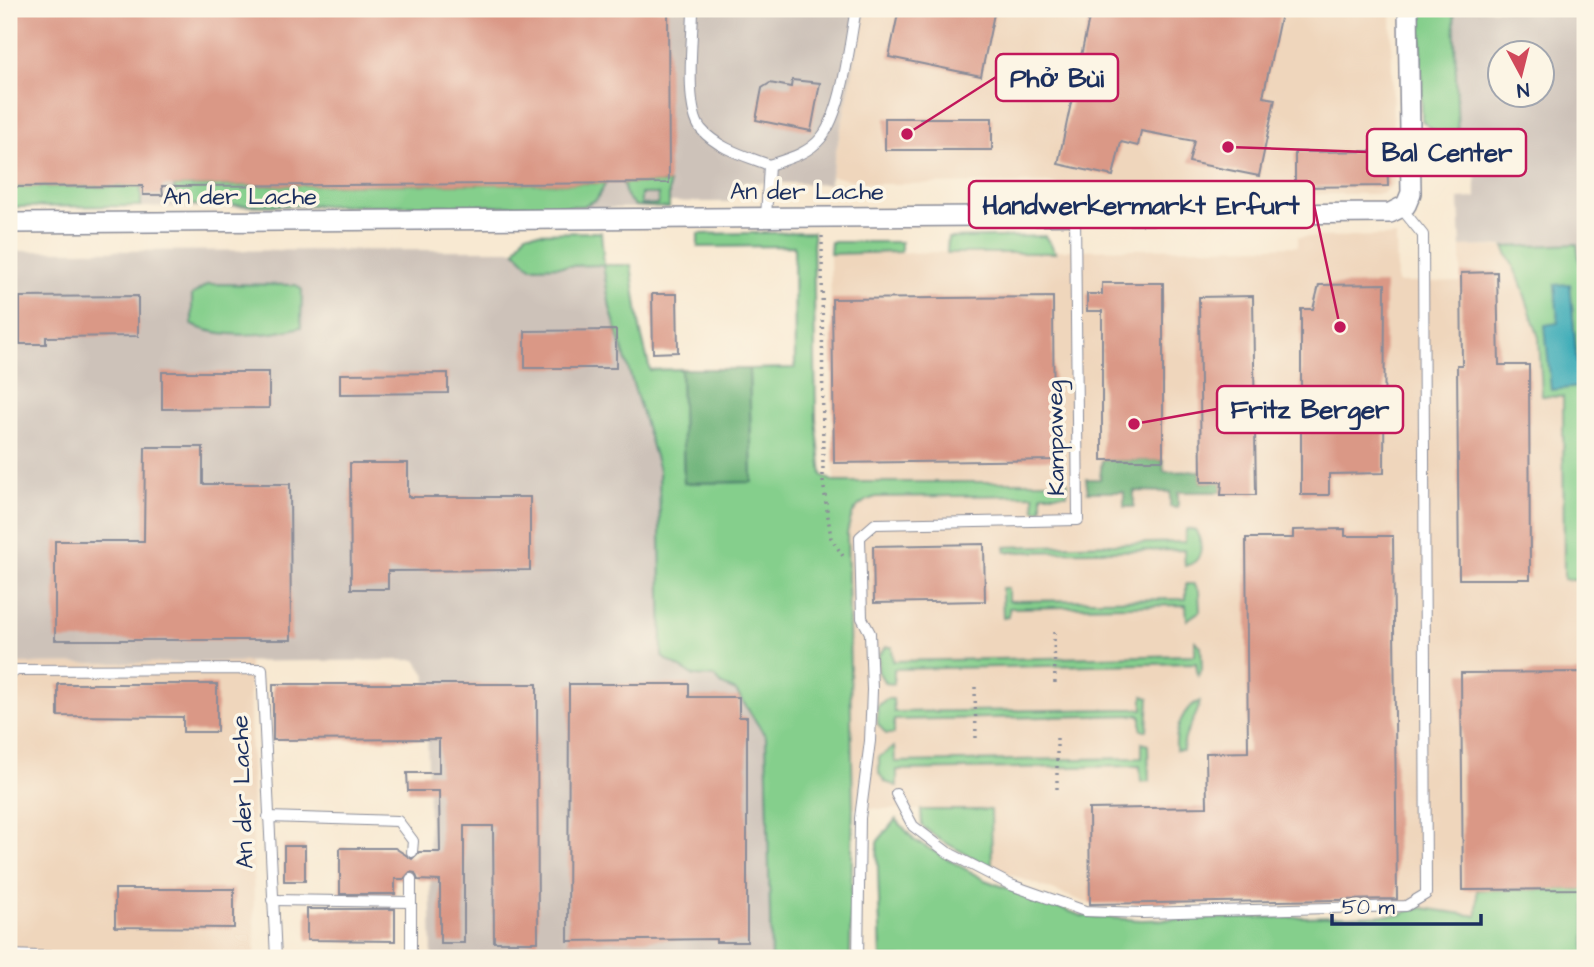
<svg xmlns="http://www.w3.org/2000/svg" width="1594" height="967" font-family="'Architects Daughter',sans-serif">
  <style>
    .built { fill: #efd6bc }
    .industrial { fill: #cdc2b9; fill-rule: evenodd }
    .green { fill: #85cf8c; stroke: #507f75; stroke-width: 2; fill-rule: evenodd }
    .forest { fill: #6cb278; stroke: #44706b; stroke-width: 2 }
    .water { fill: #3babb7; stroke: #2b6d8a; stroke-width: 2 }
    .building { fill: #da9886 }
    .lines { fill: none; stroke-linecap: round; stroke-linejoin: round }
    .lane-casing { stroke: #8a8c98; stroke-width: 12 }
    .street-casing { stroke: #8a8c98; stroke-width: 22 }
    .path { stroke: #8a8c98; stroke-width: 3.5; stroke-dasharray: 2 5; stroke-linecap: butt }
    .lane { stroke: #fff; stroke-width: 10 }
    .street { stroke: #fff; stroke-width: 19 }
    .labels { text-anchor: middle; dominant-baseline: central; stroke-width: 7; stroke-linejoin: round; paint-order: stroke }
    .street-label { font-size: 24px; fill: #1b2f5e; stroke: #fcf5e5 }
    .leader { fill: none; stroke: #c2185b; stroke-width: 2.5 }
    .callout-dot { fill: #c2185b; stroke: #fcf5e5; stroke-width: 2.5 }
    .callout { fill: #fcf5e5; stroke: #c2185b; stroke-width: 2.5 }
    .callout-label { font-size: 26px; text-anchor: middle; font-weight: bold; fill: #1b2f5e }
  </style>
  <rect width="100%" height="100%" fill="#fcf5e5"/>
  <filter id="ink" filterUnits="userSpaceOnUse"><feTurbulence type="fractalNoise" baseFrequency=".0143" numOctaves="2"/><feDisplacementMap in="SourceGraphic" scale="14" xChannelSelector="R" yChannelSelector="G"/><feConvolveMatrix kernelMatrix="1 2 1 2 8 2 1 2 1" color-interpolation-filters="sRGB"/></filter>
  <filter id="wash" filterUnits="userSpaceOnUse"><feTurbulence type="fractalNoise" baseFrequency=".00686" numOctaves="4" result="noise"/><feDisplacementMap in="SourceGraphic" scale="28" xChannelSelector="R" yChannelSelector="G"/><feGaussianBlur stdDeviation="1.57" result="paint"/><feColorMatrix in="noise" values="0 0 0 0 0 0 0 0 0 0 0 0 0 0 0 0 0 1.4 0 .05"/><feComposite in="paint" operator="in"/></filter>
  <g filter="url(#wash)">
    <rect width="100%" height="100%" fill="#f8e9d2"/>
    <g class="built">
      <path d="M866 9H1391L1394 183 1382 194H1255L1253 200 1055 204 1059 186 1049 183 872 184 831 176Z"/>
      <path d="M1396 236 1397 283 1461 282V247H1504L1520 281 1539 338 1542 396H1563L1564 578 1582 581 1585 607V889L1477 890 1478 917 1397 904H1090L992 868 940 840 922 826 921 810 853 808 847 534 834 482 830 254 1268 247 1298 246V237Z"/>
      <path d="M249 662 255 958H9V664Z"/>
    </g>
    <g class="industrial">
      <path d="M9 9H866L829 184 744 182 729 202H670L669 208 9 207Z"/>
      <path d="M1454 9H1585V296L1576 244 1461 247 1459 199 1476 198 1475 140 1458 139ZM1500 52H1542V94H1500Z"/>
      <path d="M515 250 531 267 603 265 610 308 659 470 662 657 694 676 716 677 722 686 736 691 766 737 771 958H432L426 675 416 660 9 664V251Z"/>
    </g>
    <g class="green">
      <path d="M1420 9H1454L1458 139 1440 136 1422 121Z"/>
      <path d="M606 183 596 200 583 206 175 205 174 186Z"/>
      <path d="M623 183H669V208L635 206 626 196ZM641 194H658V204L641 205Z"/>
      <path d="M141 186V206L9 207V187Z"/>
      <path d="M601 232 604 265H631L640 329 650 370 681 369 684 483 752 482 749 369 795 368 794 246 698 247V234L813 232 816 419 822 475 834 482H1068L1067 494H1042V509L1035 510 1034 495 876 497C855 503 851 513 847 534L853 808 850 958H771L766 737 736 691 722 685 715 677 694 676 662 657 659 470 610 308 603 265 531 267 515 251 526 233Z"/>
      <path d="M1045 236 1056 253H947L948 238Z"/>
      <path d="M831 242H901V252L830 254Z"/>
      <path d="M1577 244 1585 296V607L1582 581 1564 579 1563 397 1542 396 1539 338 1520 281 1504 247ZM1570 284 1579 387H1578L1546 325 1558 324Z"/>
      <path d="M208 284 296 285 302 290 301 327C270 336 222 339 192 325V295Z"/>
      <path d="M1186 529 1196 531C1204 546 1203 562 1185 566L1184 550 1006 552 1005 547 1185 542Z"/>
      <path d="M1186 584H1194L1199 591 1200 611 1187 620 1186 605 1009 608V617L1003 618 1002 588H1008V601L1186 599Z"/>
      <path d="M1195 641 1201 646 1202 669 1198 676 1196 663 894 669V684L885 683 878 671 879 655 886 647H892L893 661 1195 655Z"/>
      <path d="M1143 696 1149 698 1147 730H1141V715L894 720V734H886L878 724 877 707 886 699H893L894 712 1119 709H1143Z"/>
      <path d="M1200 701C1198 719 1184 728 1183 750H1176C1175 731 1181 708 1200 701Z"/>
      <path d="M1142 743 1148 745 1149 781 1141 782 1140 766 897 770V786L885 782 879 773V757L894 747 895 762 1142 758Z"/>
      <path d="M921 810H991L992 868 940 840 922 826Z"/>
      <path d="M896 819 914 840 985 880 1082 916 1141 920 1400 915 1416 907 1477 916V890L1585 889V958H881L877 842Z"/>
    </g>
    <g class="forest">
      <path d="M681 369H749L752 482 684 483Z"/>
      <path d="M1102 460H1163L1164 472 1201 471V482H1221L1222 492H1178V508L1170 507V492L1134 491V507H1124V492H1088L1086 479H1100Z"/>
    </g>
    <path class="water" d="M1570 284 1579 387 1551 390 1545 325 1558 323 1555 285Z"/>
    <g id="blocks">
      <g class="building">
        <path d="M9 9H668L669 183 162 186 163 195H143V186L9 187Z"/>
        <path d="M899 9H995L981 76 889 57Z"/>
        <path d="M1091 9H1282L1263 97 1275 99 1259 176 1189 162 1194 141 1141 131 1138 146 1121 142 1113 176 1058 164Z"/>
        <path d="M792 80 820 83 811 131 756 120 762 88 770 83 791 87Z"/>
        <rect x="885" y="118" width="107" height="32"/>
        <path d="M1387 151 1388 186 1295 187V152Z"/>
        <path d="M1497 272 1499 365H1529L1530 579H1459L1457 365H1462L1461 273Z"/>
        <path d="M1102 283H1163V460H1102V311H1087V294H1102Z"/>
        <path d="M1385 284 1384 473 1329 474V495H1301V309H1313L1319 285Z"/>
        <path d="M652 294H677L678 352 653 353Z"/>
        <path d="M138 296V336L46 337V344H20V297Z"/>
        <path d="M1253 296 1256 495H1221L1222 482H1201L1199 297Z"/>
        <path d="M1053 297 1054 460 834 463 832 299Z"/>
        <path d="M616 330V368H525V331Z"/>
        <path d="M162 372H269V408L162 409Z"/>
        <path d="M448 373V393L340 394V374Z"/>
        <path d="M145 447H203V484H290L291 640H55V541H144Z"/>
        <path d="M350 463H408V497H530V570L388 571V589H351Z"/>
        <path d="M1345 529V536H1393L1397 899 1090 904 1089 809 1207 807 1206 753 1248 752 1246 538H1293V530Z"/>
        <path d="M984 544 985 601 874 603 873 546Z"/>
        <path d="M1585 672V889L1463 890 1461 673Z"/>
        <path d="M58 684H217V732H183V717L58 716Z"/>
        <path d="M273 684H537L538 942H494L493 826H464V943H440V881L418 880 415 873 410 872 404 879H395V894H340V848H395L412 859 419 852H440L439 791H408L407 773H439V739L273 740Z"/>
        <path d="M569 684H689V697H739V717H747V942H716V939L568 941Z"/>
        <rect x="284" y="846" width="21" height="35"/>
        <path d="M115 889H234V928L115 927Z"/>
        <path d="M307 909H395V941L307 940Z"/>
      </g>
    </g>
  </g>
  <g filter="url(#ink)">
    <use href="#blocks" fill-opacity="0" stroke="#8a8c98" stroke-width="2"/>
    <g class="lines">
      <defs>
        <g id="lane">
          <path d="M693 9C693 36 684 108 701 129 718 149 746 156 769 165"/>
          <path d="M766 217 769 165C787 159 808 154 821 138 843 111 849 44 856 9"/>
          <path d="M9 675 17 670 262 669 276 958"/>
          <path d="M896 794 913 826 947 852 1011 885 1085 911 1143 913 1406 906 1426 894 1423 235 1402 209"/>
          <path d="M268 817 398 821 413 841 412 852"/>
          <path d="M272 900 411 902V958"/>
          <path d="M411 902V879"/>
          <path d="M9 955 99 958"/>
          <path d="M858 958 860 818 870 741 872 690 870 633 862 618 860 537 875 524 1078 520 1075 215"/>
        </g>
        <path id="street" d="M9 223 1390 213 1406 205 1411 193 1408 9"/>
      </defs>
      <use href="#lane" class="lane-casing"/>
      <use href="#street" class="street-casing"/>
      <g class="path">
        <path d="M822 236 823 481 831 538 845 559"/>
        <path d="M1054 632 1055 686"/>
        <path d="M975 687 976 739"/>
        <path d="M1057 738V792"/>
        <path d="M450 958 479 955"/>
      </g>
      <use href="#lane" class="lane"/>
      <use href="#street" class="street"/>
    </g>
  </g>
  <g class="labels">
    <g class="street-label">
      <text x="807" y="192">An der Lache</text>
      <text x="240" y="197">An der Lache</text>
      <text transform="translate(1056 438) rotate(-91)">Kampaweg</text>
      <text transform="translate(243 792) rotate(-92)">An der Lache</text>
    </g>
  </g>
  <path class="leader" d="M907 134L996 77M1228 147L1367 152M1340 327L1314 205M1134 424L1217 409"/>
  <g class="callout-dot">
    <circle cx="907" cy="134" r="7"/>
    <circle cx="1228" cy="147" r="7"/>
    <circle cx="1340" cy="327" r="7"/>
    <circle cx="1134" cy="424" r="7"/>
  </g>
  <g class="callout">
    <rect x="996" y="54" width="122" height="47" rx="7"/>
    <rect x="1367" y="129" width="159" height="47" rx="7"/>
    <rect x="969" y="181" width="345" height="47" rx="7"/>
    <rect x="1217" y="386" width="186" height="47" rx="7"/>
  </g>
  <g class="callout-label">
    <text x="1057" y="87">Phở Bùi</text>
    <text x="1447" y="161">Bal Center</text>
    <text x="1141" y="214">Handwerkermarkt Erfurt</text>
    <text x="1310" y="418">Fritz Berger</text>
  </g>
  <rect width="1594" height="967" fill="none" stroke="#fcf5e5" stroke-width="35"/>
  <g transform="translate(1521 74) rotate(173)"><circle r="33" fill="#fcf5e5" stroke="#a2a6af" stroke-width="2"/>
  <path d="M0-5L12 26L0 18L-12 26Z" fill="#d1495b"/>
  <text y="-10" font-size="19" font-weight="bold" text-anchor="middle" fill="#1b2f5e">N</text>
  </g>
  <path d="M1332 914v10h149v-10" fill="none" stroke="#1b2f5e" stroke-width="3.5"/>
  <text x="1342" y="914" font-size="21" fill="#1b2f5e" stroke="#fcf5e5" stroke-width="5" paint-order="stroke">50 m</text>
</svg>
